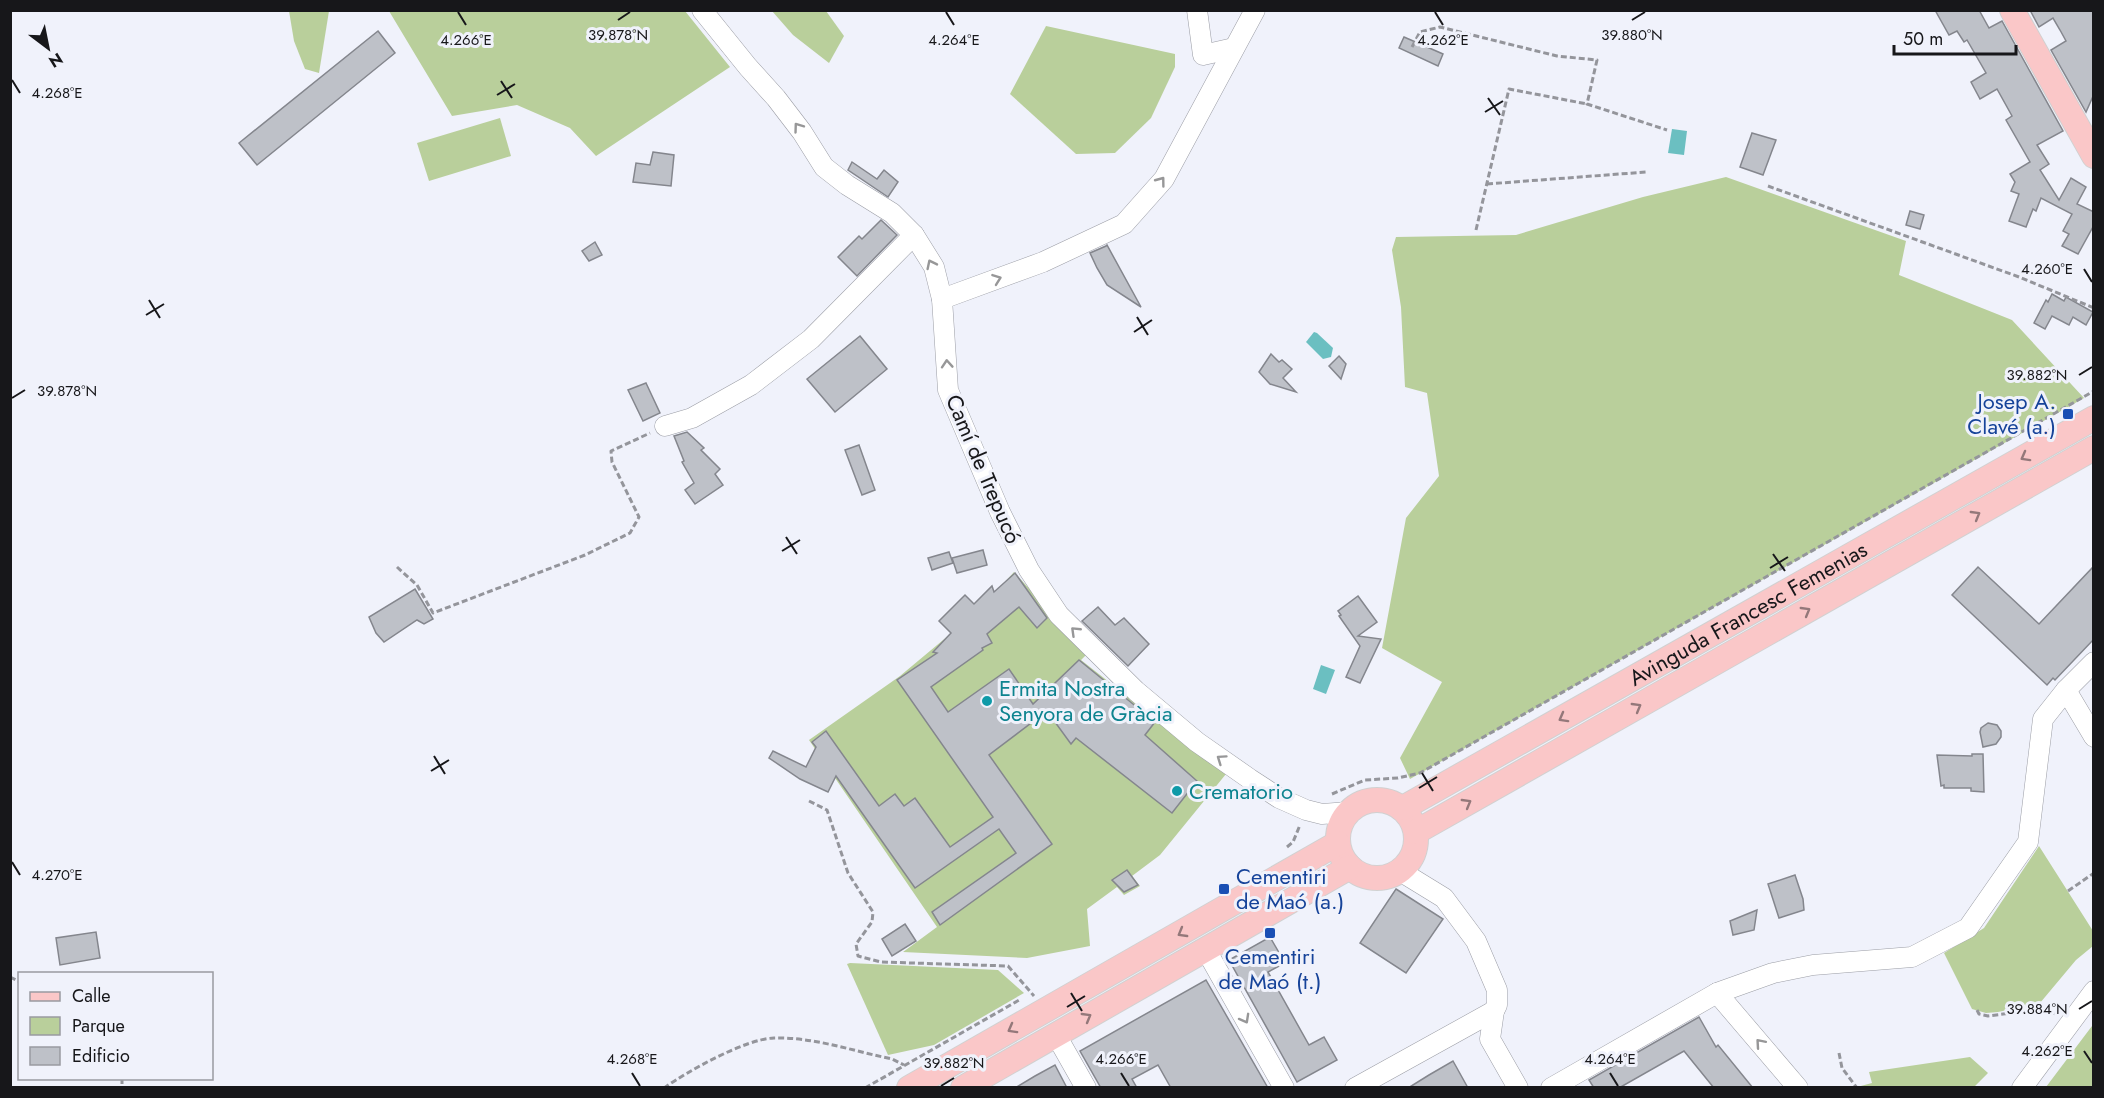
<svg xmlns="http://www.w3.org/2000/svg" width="2104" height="1098" font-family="Jost,sans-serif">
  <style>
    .green { fill: #b9cf9b }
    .water { fill: #6bbfc1 }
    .building { fill: #bec1c8; stroke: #84868d; stroke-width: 1.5 }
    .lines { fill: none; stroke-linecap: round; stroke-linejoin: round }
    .minor-casing { stroke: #9b9da5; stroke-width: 21 }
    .major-casing { stroke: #d1d1d1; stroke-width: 26 }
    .path { stroke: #94959b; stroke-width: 3; stroke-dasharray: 6 3; stroke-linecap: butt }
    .minor { stroke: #fff; stroke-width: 20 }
    .major { stroke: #fac7c8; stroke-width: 24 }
    .oneway { stroke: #979798 }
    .oneway2 { stroke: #94787a }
    .ticks { fill: none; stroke: #17171a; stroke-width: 2 }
    .transit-dot { fill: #1a4fb4; stroke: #f0f2fb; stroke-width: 2 }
    .culture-dot { fill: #0f9aa8; stroke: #f0f2fb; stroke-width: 2 }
    .labels { text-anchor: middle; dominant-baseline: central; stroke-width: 6; stroke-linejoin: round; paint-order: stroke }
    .transit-label { font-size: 22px; fill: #164399; stroke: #f0f2fb; text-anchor: end }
    .street-label { font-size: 22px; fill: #17171a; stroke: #f0f2fb }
    .culture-label { font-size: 22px; fill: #0d838f; stroke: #f0f2fb; text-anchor: start }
    .ticks-label { font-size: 15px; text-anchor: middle; fill: #17171a; stroke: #f0f2fb; stroke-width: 6; stroke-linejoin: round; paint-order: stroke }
  </style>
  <rect width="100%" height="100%" fill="#f0f2fb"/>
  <g class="green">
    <path d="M289 11H329L319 73 305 69 294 41Z"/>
    <path d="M389 11H685L730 67 596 156 570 128 517 105 452 116Z"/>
    <path d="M772 11H826L844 36 829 63 793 35Z"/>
    <path d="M1046 26 1175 54V67L1151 118 1115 153 1076 154 1010 94Z"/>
    <path d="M500 118 511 156 429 181 417 143Z"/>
    <path d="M1726 177 1906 241 1899 275 2012 320 2084 398 1410 779 1400 758 1442 682 1382 648 1406 518 1439 476 1427 393 1405 387 1401 307 1392 250 1396 237 1516 235 1643 197Z"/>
    <path d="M1014 572 1088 653 1081 660 1226 774 1160 855 1132 876 1140 886 1124 895 1117 887 1087 909 1090 946 1027 958 903 952 937 927 809 740 900 676 979 610Z"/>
    <path d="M2039 846 2093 931V946L2076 960 2040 1003 1998 1012 1986 1013 1972 1009 1944 953 1984 928Z"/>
    <path d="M850 963 998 970 1024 993 934 1045 888 1055 847 964Z"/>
    <path d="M2093 1024V1087H2046L2092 1026Z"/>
    <path d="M1970 1057 1988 1073 1974 1087H1857L1872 1083 1869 1072Z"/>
  </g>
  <g class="water">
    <path d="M1672 129 1687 131 1684 155 1668 153Z"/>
    <path d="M1314 332 1317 333 1333 348 1331 357 1323 359 1306 342Z"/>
    <path d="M1321 665 1335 670 1326 694 1313 689Z"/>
  </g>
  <g class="building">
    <path d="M1935 10H1979L1989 28 2002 21 2063 131 2037 145 2049 164 2040 170 2059 200 2071 178 2086 187 2077 204 2094 212V225L2078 254 2062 246 2069 234 2063 231 2072 214 2041 198 2036 211 2033 209 2026 227 2009 221 2019 194 2011 191 2015 182 2010 174 2030 162 2006 120 2012 116 1997 89 1980 99 1971 82 1986 73 1967 40 1964 42 1957 31 1949 35Z"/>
    <path d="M2030 10H2094V94L2086 112 2051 50 2066 41 2060 30 2053 18 2039 27Z"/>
    <path d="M378 31 395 53 257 165 239 143Z"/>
    <path d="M1404 37 1443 54 1438 66 1399 48Z"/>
    <path d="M1752 133 1776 140 1763 175 1740 167Z"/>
    <path d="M653 152 674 155 671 186 633 182 636 163 650 165Z"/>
    <path d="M852 162 877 179 884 170 898 182 888 197 848 170Z"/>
    <path d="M1910 211 1924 215 1920 229 1906 225Z"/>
    <path d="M881 220 897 235 857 276 838 257 859 236 862 239Z"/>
    <path d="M595 242 602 255 589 261 582 251Z"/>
    <path d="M1106 246 1107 245 1141 307 1107 285 1097 268 1090 253Z"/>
    <path d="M2052 294 2064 301 2066 297 2093 312 2086 325 2073 317 2069 325 2052 316 2045 329 2034 323 2046 300 2048 302Z"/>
    <path d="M860 336 887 369 835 412 807 379Z"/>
    <path d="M1271 354 1279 362 1282 360 1292 369 1283 378 1296 392 1270 384 1259 372Z"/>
    <path d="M1339 356 1346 364 1341 379 1329 366Z"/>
    <path d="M646 383 660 413 643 421 628 390Z"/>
    <path d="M687 432 704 448 701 450 720 469 715 474 723 485 695 504 685 490 694 483 682 462 684 461 674 436Z"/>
    <path d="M859 445 875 490 862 495 845 450Z"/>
    <path d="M983 550 987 565 957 573 952 558Z"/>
    <path d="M949 552 953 563 932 570 928 558Z"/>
    <path d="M2094 566V639L2055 680 2053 678 2047 685 1952 595 1978 567 2039 624Z"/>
    <path d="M1015 573 1047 618 1037 628 1019 607 987 634 992 643 982 648 983 650 931 687 948 712 1009 669 1033 704 1079 660 1155 722 1145 735 1197 781 1172 813 1076 738 1071 744 1047 711 989 755 1052 844 940 925 932 912 1016 853 999 829 915 888 836 776 828 792 800 779 769 758 773 751 806 767 816 747 812 742 826 731 879 806 895 794 904 806 915 798 950 847 993 817 897 680 937 653 933 652 951 633 939 621 965 595 974 604 992 586 994 592Z"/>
    <path d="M415 589 433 619 424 624 417 620 384 642 376 633 369 617Z"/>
    <path d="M1358 596 1377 622 1358 636 1381 639 1360 683 1346 677 1360 646 1339 616 1341 615 1338 611Z"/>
    <path d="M1098 607 1115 625 1124 618 1149 644 1128 666 1082 621Z"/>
    <path d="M1988 723 1997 725 2001 731V737L1996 744 1983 747 1980 732 1981 728Z"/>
    <path d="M1972 754H1983L1984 792 1971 791V788H1944V785L1941 786 1937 755 1972 756Z"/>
    <path d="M1127 870 1138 885 1124 892 1112 880Z"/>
    <path d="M1795 875 1803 899 1804 910 1779 918 1768 884Z"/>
    <path d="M1396 889 1443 919 1406 973 1360 943Z"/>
    <path d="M1757 910 1754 930 1733 935 1730 921Z"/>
    <path d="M905 924 916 941 892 956 882 939Z"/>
    <path d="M96 932 100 958 60 965 56 938Z"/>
    <path d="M1270 937 1285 963 1268 972 1309 1045 1324 1037 1337 1060 1297 1082 1229 960Z"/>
    <path d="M1206 980 1268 1088H1171L1158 1065 1132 1079 1137 1088H1101L1080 1051Z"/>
    <path d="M1699 1017 1716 1047 1718 1045 1753 1088H1714L1684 1051 1619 1088H1594L1589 1080Z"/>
    <path d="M1453 1061 1468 1088H1408L1429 1075Z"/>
    <path d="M1055 1065 1067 1088H1015L1035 1076Z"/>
  </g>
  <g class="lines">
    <defs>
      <g id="minor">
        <path d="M702 10 748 67 776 98 802 132 824 167 847 185 892 213 914 235 934 267 942 299 948 390 1000 512 1029 570 1059 615 1136 691 1197 742 1250 779 1279 798 1306 810 1322 814 1349 812"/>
        <path d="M1197 10 1203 55 1234 48"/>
        <path d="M942 299 1043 262 1124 224 1164 179 1255 10"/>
        <path d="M665 426 692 418 751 385 811 339 914 235"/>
        <path d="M2066 690 2094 737"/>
        <path d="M1400 871 1444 898 1476 941 1497 990V1005L1494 1011 1490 1039 1518 1088"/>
        <path d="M1206 950 1284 1088"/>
        <path d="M1717 993 1798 1088"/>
        <path d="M1056 1035 1086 1088"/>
        <path d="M1355 1088 1494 1011"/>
        <path d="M1551 1088 1717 993 1773 973 1813 965 1912 957 1968 928 2028 842 2043 719 2066 690 2094 662"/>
        <path d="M2022 1088 2094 991"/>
      </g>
      <g id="major">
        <path d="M2012 10 2094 156"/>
        <circle cx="1377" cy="839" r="39"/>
        <path id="s1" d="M1403 808 2094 418"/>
        <path d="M1416 832 2094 448"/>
        <path d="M909 1088 1338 843"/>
        <path d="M963 1088 1350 867"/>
      </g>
    </defs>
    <use href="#minor" class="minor-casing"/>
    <use href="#major" class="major-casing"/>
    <g class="path">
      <path d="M1412 47 1420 32 1440 27 1557 56 1597 60 1587 104 1667 130"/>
      <path d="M1487 184 1646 172"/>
      <path d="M1768 186 2019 277 2094 308"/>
      <path d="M1476 230 1509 89 1587 104"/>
      <path d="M397 567 417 585 433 613 585 555 630 533 639 517 612 462 611 451 650 433"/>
      <path d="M1332 794 1365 780 1398 778 1420 773 2094 391"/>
      <path d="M809 801 827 810 848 873 873 912 872 922 856 944 858 956 881 962 1008 966 1034 996"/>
      <path d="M1287 847 1293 842 1300 825"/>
      <path d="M2068 891 2094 873"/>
      <path d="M10 977 20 982"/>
      <path d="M1977 1010 1979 1014 1988 1016 2044 1009 2055 1014"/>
      <path d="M1839 1053 1842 1068 1857 1088"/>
      <path d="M122 1078V1088"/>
      <path d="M664 1088C688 1071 745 1039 774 1038 814 1037 853 1051 892 1059L904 1065"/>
      <path d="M865 1088 1021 999"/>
    </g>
    <use href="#minor" class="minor"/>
    <use href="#major" class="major"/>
  </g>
  <defs><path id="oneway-chevron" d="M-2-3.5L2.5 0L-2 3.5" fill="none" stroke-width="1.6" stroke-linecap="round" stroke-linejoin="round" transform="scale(1.5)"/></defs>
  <g class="oneway">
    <use href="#oneway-chevron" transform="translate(798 127) rotate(-126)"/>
    <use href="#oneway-chevron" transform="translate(1161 181) rotate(-53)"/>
    <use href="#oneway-chevron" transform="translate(931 264) rotate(-116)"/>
    <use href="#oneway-chevron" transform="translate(997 279) rotate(-20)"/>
    <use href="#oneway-chevron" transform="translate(947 364) rotate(-94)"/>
    <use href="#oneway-chevron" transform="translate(1075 631) rotate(-136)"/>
    <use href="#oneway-chevron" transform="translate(1221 759) rotate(-145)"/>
    <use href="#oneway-chevron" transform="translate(1245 1019) rotate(61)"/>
    <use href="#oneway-chevron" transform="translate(1760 1043) rotate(-131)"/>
  </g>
  <g class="oneway2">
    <use href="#oneway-chevron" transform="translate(2025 457) rotate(151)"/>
    <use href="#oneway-chevron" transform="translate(1976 515) rotate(-30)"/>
    <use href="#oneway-chevron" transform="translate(1806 611) rotate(-30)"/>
    <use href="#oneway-chevron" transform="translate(1637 707) rotate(-30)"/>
    <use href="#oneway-chevron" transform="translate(1563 718) rotate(151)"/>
    <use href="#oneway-chevron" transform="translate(1467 803) rotate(-30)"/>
    <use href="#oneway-chevron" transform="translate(1182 933) rotate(150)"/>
    <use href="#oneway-chevron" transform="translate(1087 1017) rotate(-30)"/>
    <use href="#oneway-chevron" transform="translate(1012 1029) rotate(151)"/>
  </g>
  <path class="ticks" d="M458 12 466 25M946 12 954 25M1435 12 1443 25M618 20 630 12M1632 20 1645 12M12 80 20 93M501 81 512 98M497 95 515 84M1488 98 1500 115M1485 112 1503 101M2084 269 2092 282M149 300 160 318M146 315 164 304M1137 317 1148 335M1134 332 1152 320M2079 375 2092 367M12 398 25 390M786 537 797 554M782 551 800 540M1773 554 1785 571M1770 568 1788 557M434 756 445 774M431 771 449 760M1422 773 1433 791M1419 788 1437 777M12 862 20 875M1071 993 1082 1011M1067 1007 1085 996M2079 1009 2092 1001M2084 1051 2092 1063M632 1073 640 1086M1121 1073 1129 1086M1610 1073 1618 1086M941 1086 954 1078"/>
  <g class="transit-dot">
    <rect x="2062" y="408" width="12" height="12" rx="3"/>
    <rect x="1218" y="883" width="12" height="12" rx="3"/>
    <rect x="1264" y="927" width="12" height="12" rx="3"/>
  </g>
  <g class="culture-dot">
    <circle cx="987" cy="701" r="6"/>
    <circle cx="1177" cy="791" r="6"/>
  </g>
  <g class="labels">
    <g class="transit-label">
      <text x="2056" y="401">Josep A.<tspan x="2056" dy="25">Clavé (a.)</tspan></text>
      <text x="1236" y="876" text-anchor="start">Cementiri<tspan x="1236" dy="25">de Maó (a.)</tspan></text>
      <text x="1270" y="956" text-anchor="middle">Cementiri<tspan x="1270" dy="25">de Maó (t.)</tspan></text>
    </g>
    <g class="street-label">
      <text transform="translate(984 469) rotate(67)">Camí de Trepucó</text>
      <text stroke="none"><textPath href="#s1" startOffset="396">Avinguda Francesc Femenias</textPath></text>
    </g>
    <g class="culture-label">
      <text x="999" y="688">Ermita Nostra<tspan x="999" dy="25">Senyora de Gràcia</tspan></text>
      <text x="1189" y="791">Crematorio</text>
    </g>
  </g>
  <g class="ticks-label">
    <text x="618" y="40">39.878°N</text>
    <text x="1632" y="40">39.880°N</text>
    <text x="466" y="45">4.266°E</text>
    <text x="954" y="45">4.264°E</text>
    <text x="1443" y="45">4.262°E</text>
    <text x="57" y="98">4.268°E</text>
    <text x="2047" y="274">4.260°E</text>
    <text x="2037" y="380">39.882°N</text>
    <text x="67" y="396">39.878°N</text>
    <text x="57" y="880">4.270°E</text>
    <text x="2037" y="1014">39.884°N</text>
    <text x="2047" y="1056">4.262°E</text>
    <text x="632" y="1064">4.268°E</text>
    <text x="1121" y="1064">4.266°E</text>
    <text x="1610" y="1064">4.264°E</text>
    <text x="954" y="1068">39.882°N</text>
  </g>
  <rect width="2104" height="1098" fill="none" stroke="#17171a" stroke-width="24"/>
  <rect x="18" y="972" width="195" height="108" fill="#f0f2fb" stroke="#999aa1" stroke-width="1.5"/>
  <rect x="30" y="992" width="30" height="9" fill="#fac7c8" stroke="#999aa1" stroke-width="1.5"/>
  <text x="72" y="1002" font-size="18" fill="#17171a">Calle</text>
  <rect x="30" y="1017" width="30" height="18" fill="#b9cf9b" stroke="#999aa1" stroke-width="1.5"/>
  <text x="72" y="1032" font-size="18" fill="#17171a">Parque</text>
  <rect x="30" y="1047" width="30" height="18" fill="#bec1c8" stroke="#999aa1" stroke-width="1.5"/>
  <text x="72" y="1062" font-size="18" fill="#17171a">Edificio</text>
  <g transform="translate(48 48) rotate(148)" stroke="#f0f2fb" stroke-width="4.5" paint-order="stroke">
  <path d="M0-4.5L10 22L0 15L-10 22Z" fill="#17171a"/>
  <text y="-9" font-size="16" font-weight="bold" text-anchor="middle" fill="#17171a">N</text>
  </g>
  <path d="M1894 45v9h122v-9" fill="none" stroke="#17171a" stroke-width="3"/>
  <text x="1903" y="45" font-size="18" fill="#17171a" stroke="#f0f2fb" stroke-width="4.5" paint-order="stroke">50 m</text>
</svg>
